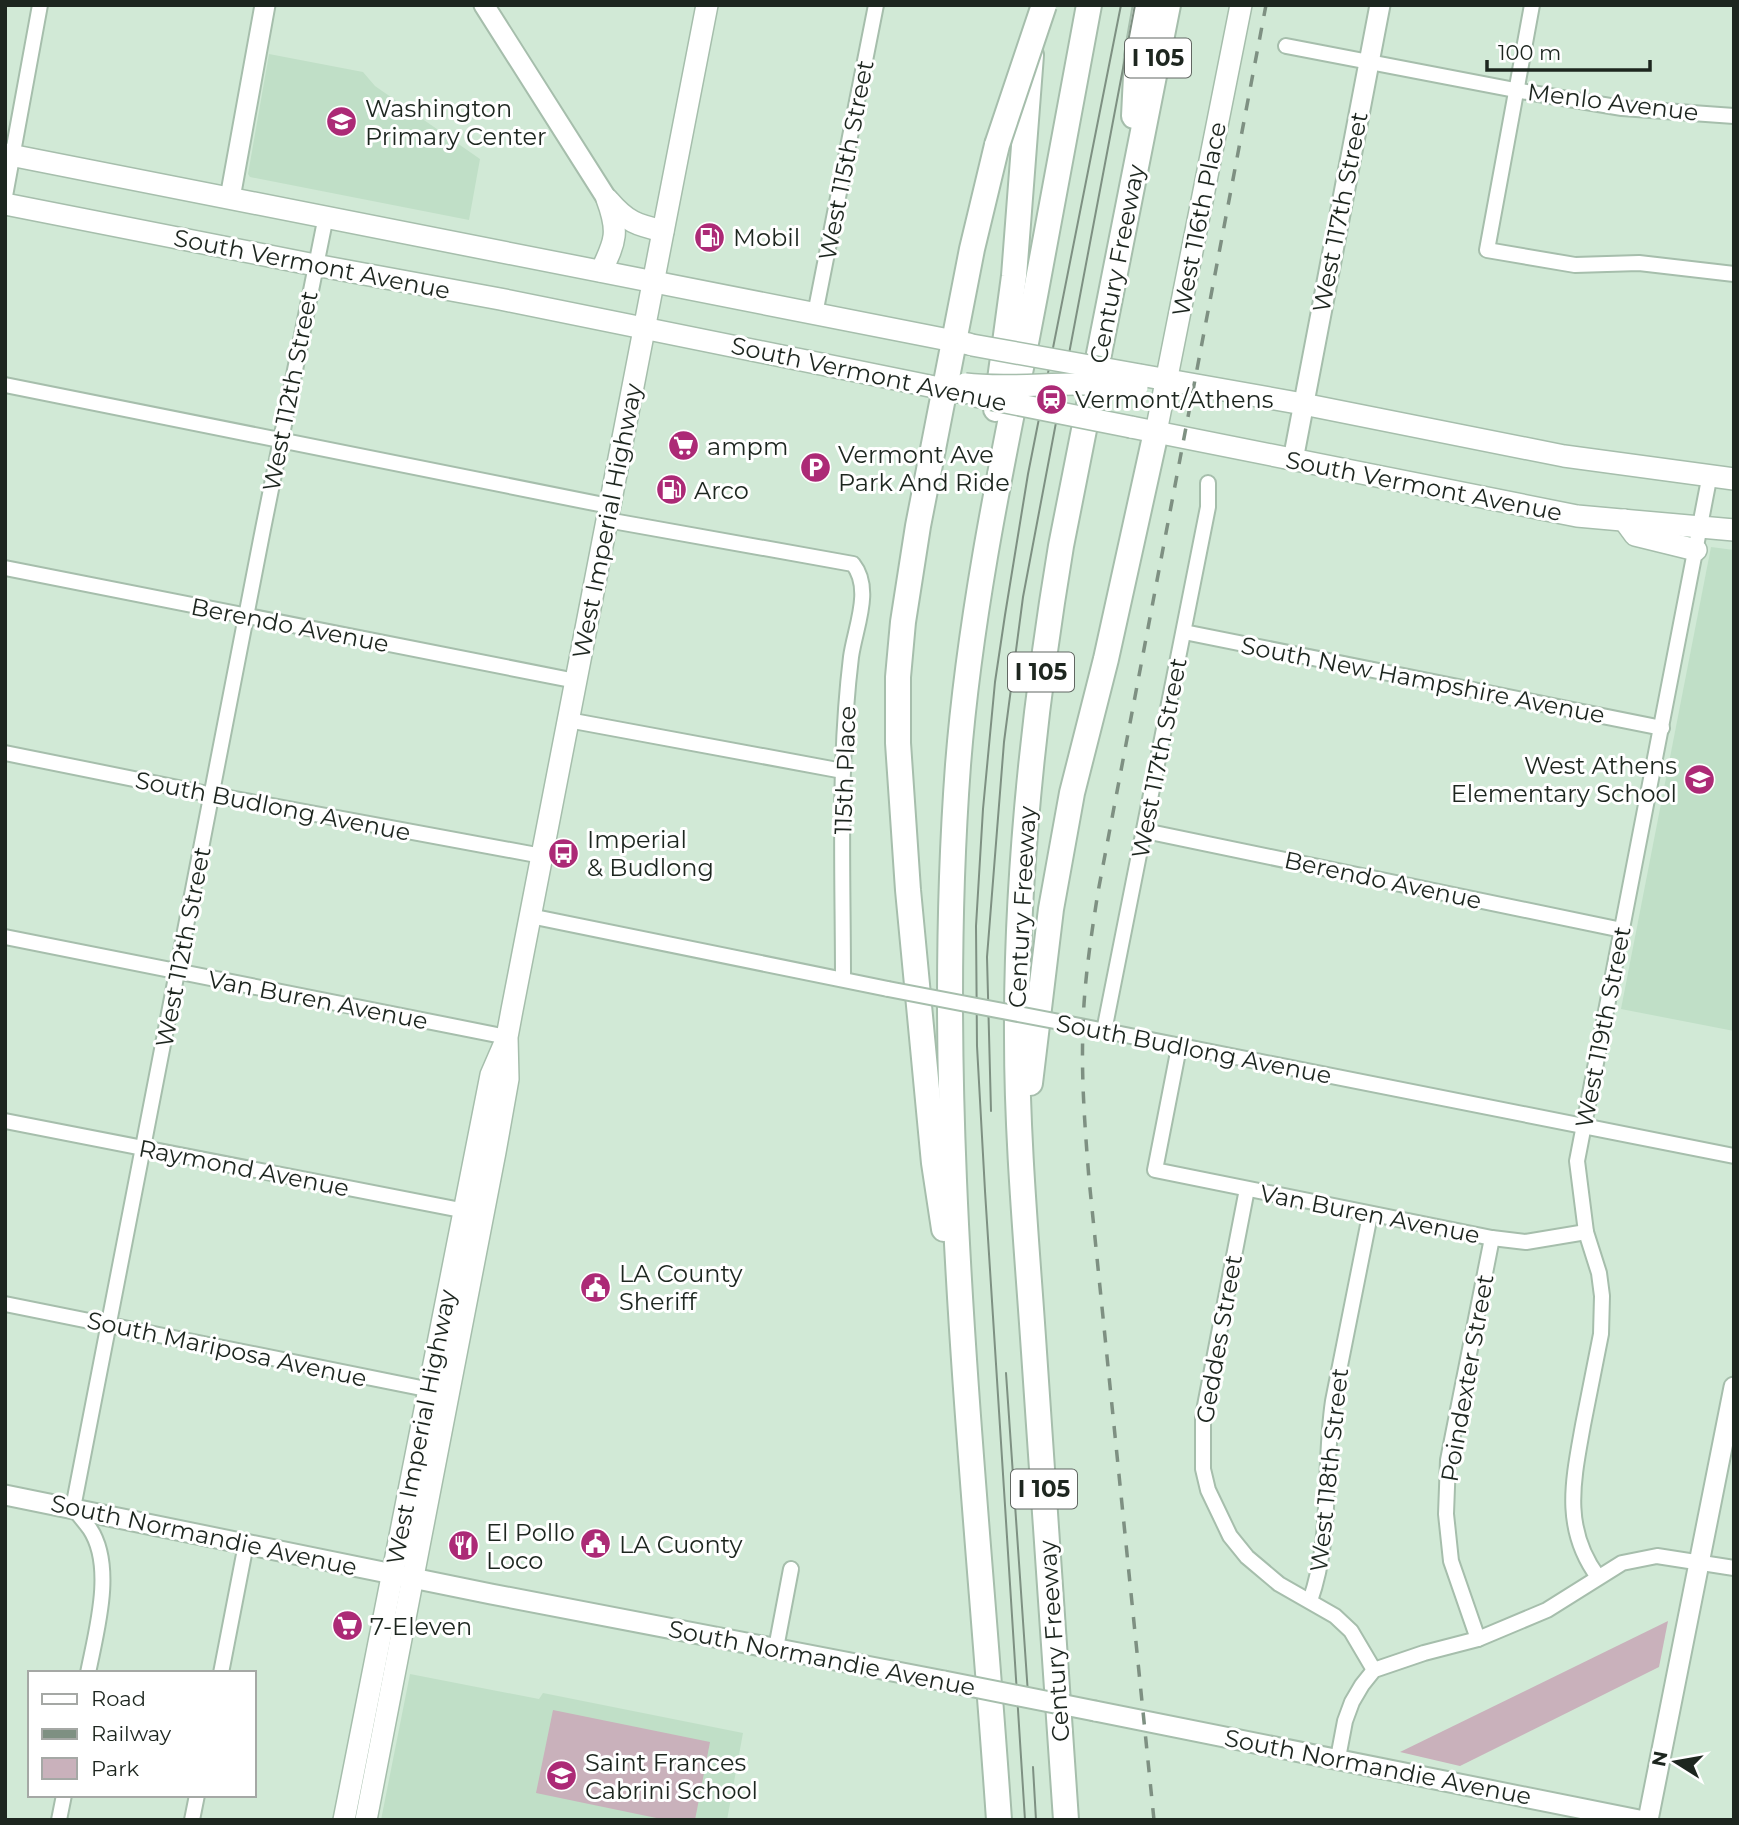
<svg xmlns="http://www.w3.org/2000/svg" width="1739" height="1825" font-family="Montserrat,sans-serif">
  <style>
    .built { fill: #c0dfc7 }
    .green { fill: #c9b1bb }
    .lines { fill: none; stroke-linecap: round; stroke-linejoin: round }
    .street-casing { stroke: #a6beac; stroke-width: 18 }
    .secondary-casing { stroke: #a6beac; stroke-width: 23 }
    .primary-casing { stroke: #a6beac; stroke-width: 24 }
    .highway-casing { stroke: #a6beac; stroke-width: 28 }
    .street { stroke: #fff; stroke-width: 14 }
    .secondary { stroke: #fff; stroke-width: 19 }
    .primary { stroke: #fff; stroke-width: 21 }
    .highway { stroke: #fff; stroke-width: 24 }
    .tram { stroke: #7e9082; stroke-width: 2 }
    .rail { stroke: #7e9082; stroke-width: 3.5; stroke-dasharray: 12 12; stroke-linecap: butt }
    .street-bridge-casing { stroke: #a6beac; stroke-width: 18; stroke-linecap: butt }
    .secondary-bridge-casing { stroke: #a6beac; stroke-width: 23; stroke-linecap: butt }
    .primary-bridge-casing { stroke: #a6beac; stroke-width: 24; stroke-linecap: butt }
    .highway-bridge-casing { stroke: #a6beac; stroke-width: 28; stroke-linecap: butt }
    .street-bridge { stroke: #fff; stroke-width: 14 }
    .secondary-bridge { stroke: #fff; stroke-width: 19 }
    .primary-bridge { stroke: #fff; stroke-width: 21 }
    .highway-bridge { stroke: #fff; stroke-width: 24 }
    .labels { text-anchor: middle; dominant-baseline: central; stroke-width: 6; stroke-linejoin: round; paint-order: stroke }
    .shield { fill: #fff; stroke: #616762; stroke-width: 2 }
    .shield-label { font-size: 23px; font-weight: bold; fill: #1d261f }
    .street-label { font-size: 24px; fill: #1d261f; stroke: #fff }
    .poi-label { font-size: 24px; fill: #1d261f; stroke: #fff; text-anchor: start }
  </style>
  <rect width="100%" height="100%" fill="#d1e9d6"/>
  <g class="built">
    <path d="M269 54 363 72 375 86 480 159 469 220 250 177 248 174Z"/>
    <path d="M1711 547 1734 550V1031L1621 1009Z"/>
    <path d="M410 1674 539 1699 543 1693 743 1733 727 1820H381Z"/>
  </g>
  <g class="green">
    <path d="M1668 1621 1659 1667 1460 1766 1400 1752Z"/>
    <path d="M553 1710 710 1742 695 1820H666L536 1793Z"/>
  </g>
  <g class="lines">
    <defs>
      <g id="street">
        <path d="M1532 5 1487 250 1575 265 1639 263 1734 274"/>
        <path d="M1286 46 1515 90 1622 108 1734 116"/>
        <path d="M5 196 40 5"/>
        <path d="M815 314 876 5"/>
        <path d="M5 385 609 506"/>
        <path d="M607 520 853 564C873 589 855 628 851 657 838 764 843 872 843 979"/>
        <path d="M5 568 576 681"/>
        <path d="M1184 632 1662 728"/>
        <path d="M568 720 843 771"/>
        <path d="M5 753 213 795 542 856"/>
        <path d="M1145 831 1622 930"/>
        <path d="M530 916 888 989"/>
        <path d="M5 937 507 1037"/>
        <path d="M1065 1023 1734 1156"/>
        <path d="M1104 1031 1208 507V483"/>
        <path d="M1179 1047 1155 1170 1492 1238 1526 1242 1586 1232"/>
        <path d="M5 1121 471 1212"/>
        <path d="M1247 1189 1203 1416V1469L1208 1490 1230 1536 1247 1557 1279 1584 1335 1616 1351 1631 1374 1670"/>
        <path d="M5 1304 436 1391"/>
        <path d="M1598 1577C1562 1528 1573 1481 1583 1425 1589 1395 1595 1365 1601 1334L1602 1296 1599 1273 1586 1232 1577 1161 1710 474"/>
        <path d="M1310 1601C1333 1536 1323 1468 1333 1401L1370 1215"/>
        <path d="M1478 1639 1451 1561 1446 1514 1448 1460 1492 1238"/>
        <path d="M776 1648 791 1569"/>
        <path d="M88 1673C96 1632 115 1567 90 1529 85 1522 79 1515 73 1508L263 529 326 216"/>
        <path d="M221 1673 246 1544"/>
        <path d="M1338 1758 1345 1721 1352 1702 1362 1685 1374 1670 1424 1653 1478 1639 1547 1610 1622 1563 1657 1556 1734 1568"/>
        <path d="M59 1820 64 1795"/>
        <path d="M192 1820 197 1795"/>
      </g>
      <g id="secondary">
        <path d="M484 5 607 199"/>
        <path d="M230 198 265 5"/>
        <path d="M1293 460 1380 5"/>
        <path d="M5 1495 491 1594 944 1681"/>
        <path d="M1095 1711 1639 1820"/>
        <path d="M1648 1820 1734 1387"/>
      </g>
      <g id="primary">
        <path d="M5 154 969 344"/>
        <path d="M609 201C627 222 637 225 663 231"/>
        <path d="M5 204 315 265 500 299 964 393"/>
        <path d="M601 271C616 241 619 231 607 199"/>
        <path d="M1140 375 1303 404 1564 456 1734 479"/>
        <path d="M1131 427 1577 516 1734 530"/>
        <path d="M1156 432 1241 5"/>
        <path d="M1624 520 1635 535 1696 550"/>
        <path d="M344 1820 491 1075 504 1045"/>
        <path d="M366 1820 495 1152 508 1079 507 1037 512 1010 707 5"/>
      </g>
      <g id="highway">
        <path d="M1134 116 1137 56 1146 5"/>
        <path d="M996 409 1014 276 1031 55"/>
        <path d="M1030 1083 1051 909 1072 793 1106 659 1156 432"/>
        <path d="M944 1229 934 1163 908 890 898 743V677L903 622 918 526 972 249 997 145"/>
        <path d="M999 1820C975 1469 932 1117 958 765 969 625 997 486 1025 348 1047 234 1068 120 1089 5"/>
        <path d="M1066 1820C1056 1664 1045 1508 1034 1352 1027 1247 1017 1143 1017 1038 1016 872 1034 708 1061 546L1168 5"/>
      </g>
    </defs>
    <use href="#street" class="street-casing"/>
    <use href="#secondary" class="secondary-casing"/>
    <use href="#primary" class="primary-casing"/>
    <use href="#highway" class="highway-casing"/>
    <use href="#street" class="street"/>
    <use href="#secondary" class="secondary"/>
    <use href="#primary" class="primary"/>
    <use href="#highway" class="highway"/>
    <g class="tram">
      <path d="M991 1111 987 957 1004 742 1023 597 1135 5"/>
      <path d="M1006 1373 1028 1694"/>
      <path d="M1033 1767 1036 1820"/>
      <path d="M1025 1820 985 1191 977 1046 976 926 983 809 995 682 1005 615 1028 474 1121 5"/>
    </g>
    <path class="rail" d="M1154 1820 1089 1179C1085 1128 1081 1078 1083 1027 1084 982 1091 937 1098 892L1266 5"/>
    <defs>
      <path id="street-bridge" d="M888 989 1065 1023"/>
      <path id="secondary-bridge" d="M944 1681 1095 1711"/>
      <g id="primary-bridge">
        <path d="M972 345 1140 375"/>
        <path d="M965 384C1006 389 1047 383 1088 384 1104 384 1122 391 1137 387"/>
        <path d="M975 396 1131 427"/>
      </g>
      <path id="highway-bridge" d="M997 145 1044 5"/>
    </defs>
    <use href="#street-bridge" class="street-bridge-casing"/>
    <use href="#secondary-bridge" class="secondary-bridge-casing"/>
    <use href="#primary-bridge" class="primary-bridge-casing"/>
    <use href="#highway-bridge" class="highway-bridge-casing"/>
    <use href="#street-bridge" class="street-bridge"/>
    <use href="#secondary-bridge" class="secondary-bridge"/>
    <use href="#primary-bridge" class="primary-bridge"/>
    <use href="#highway-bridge" class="highway-bridge"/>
  </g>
  <defs>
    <symbol id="school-disc" viewBox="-11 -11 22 22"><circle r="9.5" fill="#ac2a76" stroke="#fff"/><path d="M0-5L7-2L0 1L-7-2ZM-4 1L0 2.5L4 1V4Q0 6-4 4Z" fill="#fff"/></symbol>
    <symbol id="fuel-disc" viewBox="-11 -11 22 22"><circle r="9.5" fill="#ac2a76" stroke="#fff"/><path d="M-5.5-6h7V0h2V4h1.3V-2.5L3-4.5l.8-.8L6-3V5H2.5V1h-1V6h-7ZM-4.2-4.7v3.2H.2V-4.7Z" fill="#fff"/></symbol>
    <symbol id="station-disc" viewBox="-11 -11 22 22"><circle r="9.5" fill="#ac2a76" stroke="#fff"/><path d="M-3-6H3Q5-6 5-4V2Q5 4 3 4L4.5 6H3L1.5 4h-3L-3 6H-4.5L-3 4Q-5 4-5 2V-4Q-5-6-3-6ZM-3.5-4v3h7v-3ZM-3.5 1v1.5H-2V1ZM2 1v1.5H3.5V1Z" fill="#fff"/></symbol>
    <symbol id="supermarket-disc" viewBox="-11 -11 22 22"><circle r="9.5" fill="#ac2a76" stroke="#fff"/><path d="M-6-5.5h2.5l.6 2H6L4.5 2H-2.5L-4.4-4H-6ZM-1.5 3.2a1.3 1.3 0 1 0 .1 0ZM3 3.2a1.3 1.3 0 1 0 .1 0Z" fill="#fff"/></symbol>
    <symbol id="parking-disc" viewBox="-11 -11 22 22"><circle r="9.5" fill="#ac2a76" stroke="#fff"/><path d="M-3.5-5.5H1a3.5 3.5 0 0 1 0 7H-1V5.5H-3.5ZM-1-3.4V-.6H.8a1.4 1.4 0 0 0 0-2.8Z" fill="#fff"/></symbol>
    <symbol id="bus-disc" viewBox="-11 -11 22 22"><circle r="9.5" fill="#ac2a76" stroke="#fff"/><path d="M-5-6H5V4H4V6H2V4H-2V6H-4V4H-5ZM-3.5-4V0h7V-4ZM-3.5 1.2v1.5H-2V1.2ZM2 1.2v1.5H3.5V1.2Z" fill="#fff"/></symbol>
    <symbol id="civic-disc" viewBox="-11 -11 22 22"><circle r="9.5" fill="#ac2a76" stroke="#fff"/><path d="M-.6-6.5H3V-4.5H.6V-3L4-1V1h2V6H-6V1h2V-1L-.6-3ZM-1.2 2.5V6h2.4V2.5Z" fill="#fff"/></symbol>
    <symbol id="restaurant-disc" viewBox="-11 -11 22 22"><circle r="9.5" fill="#ac2a76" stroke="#fff"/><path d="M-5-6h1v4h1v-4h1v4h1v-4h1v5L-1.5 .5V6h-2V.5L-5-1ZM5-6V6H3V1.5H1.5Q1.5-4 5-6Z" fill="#fff"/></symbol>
  </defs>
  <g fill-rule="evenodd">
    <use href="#school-disc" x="324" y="104" width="35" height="35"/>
    <use href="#fuel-disc" x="692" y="220" width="35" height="35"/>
    <use href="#station-disc" x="1034" y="382" width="35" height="35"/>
    <use href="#supermarket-disc" x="666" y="428" width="35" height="35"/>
    <use href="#parking-disc" x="798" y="450" width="35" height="35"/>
    <use href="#fuel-disc" x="654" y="472" width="35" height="35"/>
    <use href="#school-disc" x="1682" y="762" width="35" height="35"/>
    <use href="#bus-disc" x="546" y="836" width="35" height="35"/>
    <use href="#civic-disc" x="578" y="1270" width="35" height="35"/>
    <use href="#civic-disc" x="578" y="1526" width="35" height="35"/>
    <use href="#restaurant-disc" x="446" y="1528" width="35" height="35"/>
    <use href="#supermarket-disc" x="330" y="1608" width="35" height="35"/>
    <use href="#school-disc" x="544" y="1758" width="35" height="35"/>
  </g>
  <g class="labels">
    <g class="shield">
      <rect x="1125" y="38.5" width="66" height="39" rx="5"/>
      <rect x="1008" y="652.5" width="66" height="39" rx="5"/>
      <rect x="1011" y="1469.5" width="66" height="39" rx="5"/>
    </g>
    <g class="shield-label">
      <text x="1158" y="58">I 105</text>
      <text x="1041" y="672">I 105</text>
      <text x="1044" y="1489">I 105</text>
    </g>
    <g class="street-label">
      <text transform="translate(1613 102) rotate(7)">Menlo Avenue</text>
      <text transform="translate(846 160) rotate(-79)">West 115th Street</text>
      <text transform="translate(1340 212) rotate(-79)">West 117th Street</text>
      <text transform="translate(1199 219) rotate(-79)">West 116th Place</text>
      <text transform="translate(312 264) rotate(11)">South Vermont Avenue</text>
      <text transform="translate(1117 264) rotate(-79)">Century Freeway</text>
      <text transform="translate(869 374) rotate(12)">South Vermont Avenue</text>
      <text transform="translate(290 391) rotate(-79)">West 112th Street</text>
      <text transform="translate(1424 486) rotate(11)">South Vermont Avenue</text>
      <text transform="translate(607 521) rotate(-79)">West Imperial Highway</text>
      <text transform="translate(290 625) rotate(11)">Berendo Avenue</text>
      <text transform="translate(1423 680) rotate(11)">South New Hampshire Avenue</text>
      <text transform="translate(1159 758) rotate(-79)">West 117th Street</text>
      <text transform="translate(845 770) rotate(-88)">115th Place</text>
      <text transform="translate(273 806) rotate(11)">South Budlong Avenue</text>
      <text transform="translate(1383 880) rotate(12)">Berendo Avenue</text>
      <text transform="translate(1022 907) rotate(-87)">Century Freeway</text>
      <text transform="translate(183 947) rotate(-79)">West 112th Street</text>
      <text transform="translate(318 1000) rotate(11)">Van Buren Avenue</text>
      <text transform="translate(1603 1027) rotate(-79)">West 119th Street</text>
      <text transform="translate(1194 1049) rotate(11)">South Budlong Avenue</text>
      <text transform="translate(244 1168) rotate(11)">Raymond Avenue</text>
      <text transform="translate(1370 1214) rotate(11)">Van Buren Avenue</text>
      <text transform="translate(1219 1339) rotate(-80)">Geddes Street</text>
      <text transform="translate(227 1349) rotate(12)">South Mariposa Avenue</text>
      <text transform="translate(1467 1378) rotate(-80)">Poindexter Street</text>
      <text transform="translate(421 1427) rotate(-79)">West Imperial Highway</text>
      <text transform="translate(1329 1470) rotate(-84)">West 118th Street</text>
      <text transform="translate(204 1535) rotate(12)">South Normandie Avenue</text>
      <text transform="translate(1054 1641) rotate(-94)">Century Freeway</text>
      <text transform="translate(822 1658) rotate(11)">South Normandie Avenue</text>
      <text transform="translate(1378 1767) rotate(11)">South Normandie Avenue</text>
    </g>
    <g class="poi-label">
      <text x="365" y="108">Washington<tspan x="365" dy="28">Primary Center</tspan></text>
      <text x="733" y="237">Mobil</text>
      <text x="1075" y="399">Vermont/Athens</text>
      <text x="707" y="446">ampm</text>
      <text x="838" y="454">Vermont Ave<tspan x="838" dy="28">Park And Ride</tspan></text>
      <text x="694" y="490">Arco</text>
      <text x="1677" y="765" text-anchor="end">West Athens<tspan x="1677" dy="28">Elementary School</tspan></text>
      <text x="587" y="839">Imperial<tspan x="587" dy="28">&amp; Budlong</tspan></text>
      <text x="619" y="1273">LA County<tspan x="619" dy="28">Sheriff</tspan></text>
      <text x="486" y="1532">El Pollo<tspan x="486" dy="28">Loco</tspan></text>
      <text x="619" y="1544">LA Cuonty</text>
      <text x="370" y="1626">7-Eleven</text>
      <text x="585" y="1762">Saint Frances<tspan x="585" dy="28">Cabrini School</tspan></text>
    </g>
  </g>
  <rect width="1739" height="1825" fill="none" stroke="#1d261f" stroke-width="14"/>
  <rect x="28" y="1671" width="228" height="126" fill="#ffffff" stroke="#a5a8a5" stroke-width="2"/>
  <rect x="42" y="1694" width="35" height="10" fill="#ffffff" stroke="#a5a8a5" stroke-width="2"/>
  <text x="91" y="1706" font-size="21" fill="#1d261f">Road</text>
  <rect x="42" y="1729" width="35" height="10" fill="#7e9082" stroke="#a5a8a5" stroke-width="2"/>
  <text x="91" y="1741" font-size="21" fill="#1d261f">Railway</text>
  <rect x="42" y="1758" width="35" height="21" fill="#c9b1bb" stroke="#a5a8a5" stroke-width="2"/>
  <text x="91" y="1776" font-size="21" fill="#1d261f">Park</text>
  <g transform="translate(1676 1762) rotate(281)" stroke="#ffffff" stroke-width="5" paint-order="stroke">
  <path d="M0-5L12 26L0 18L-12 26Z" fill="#1d261f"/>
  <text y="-10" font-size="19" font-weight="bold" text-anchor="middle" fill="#1d261f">N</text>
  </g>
  <path d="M1487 60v10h163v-10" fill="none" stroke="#1d261f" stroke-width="3.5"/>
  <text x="1498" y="60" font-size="21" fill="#1d261f" stroke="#ffffff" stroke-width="5" paint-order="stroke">100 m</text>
</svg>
